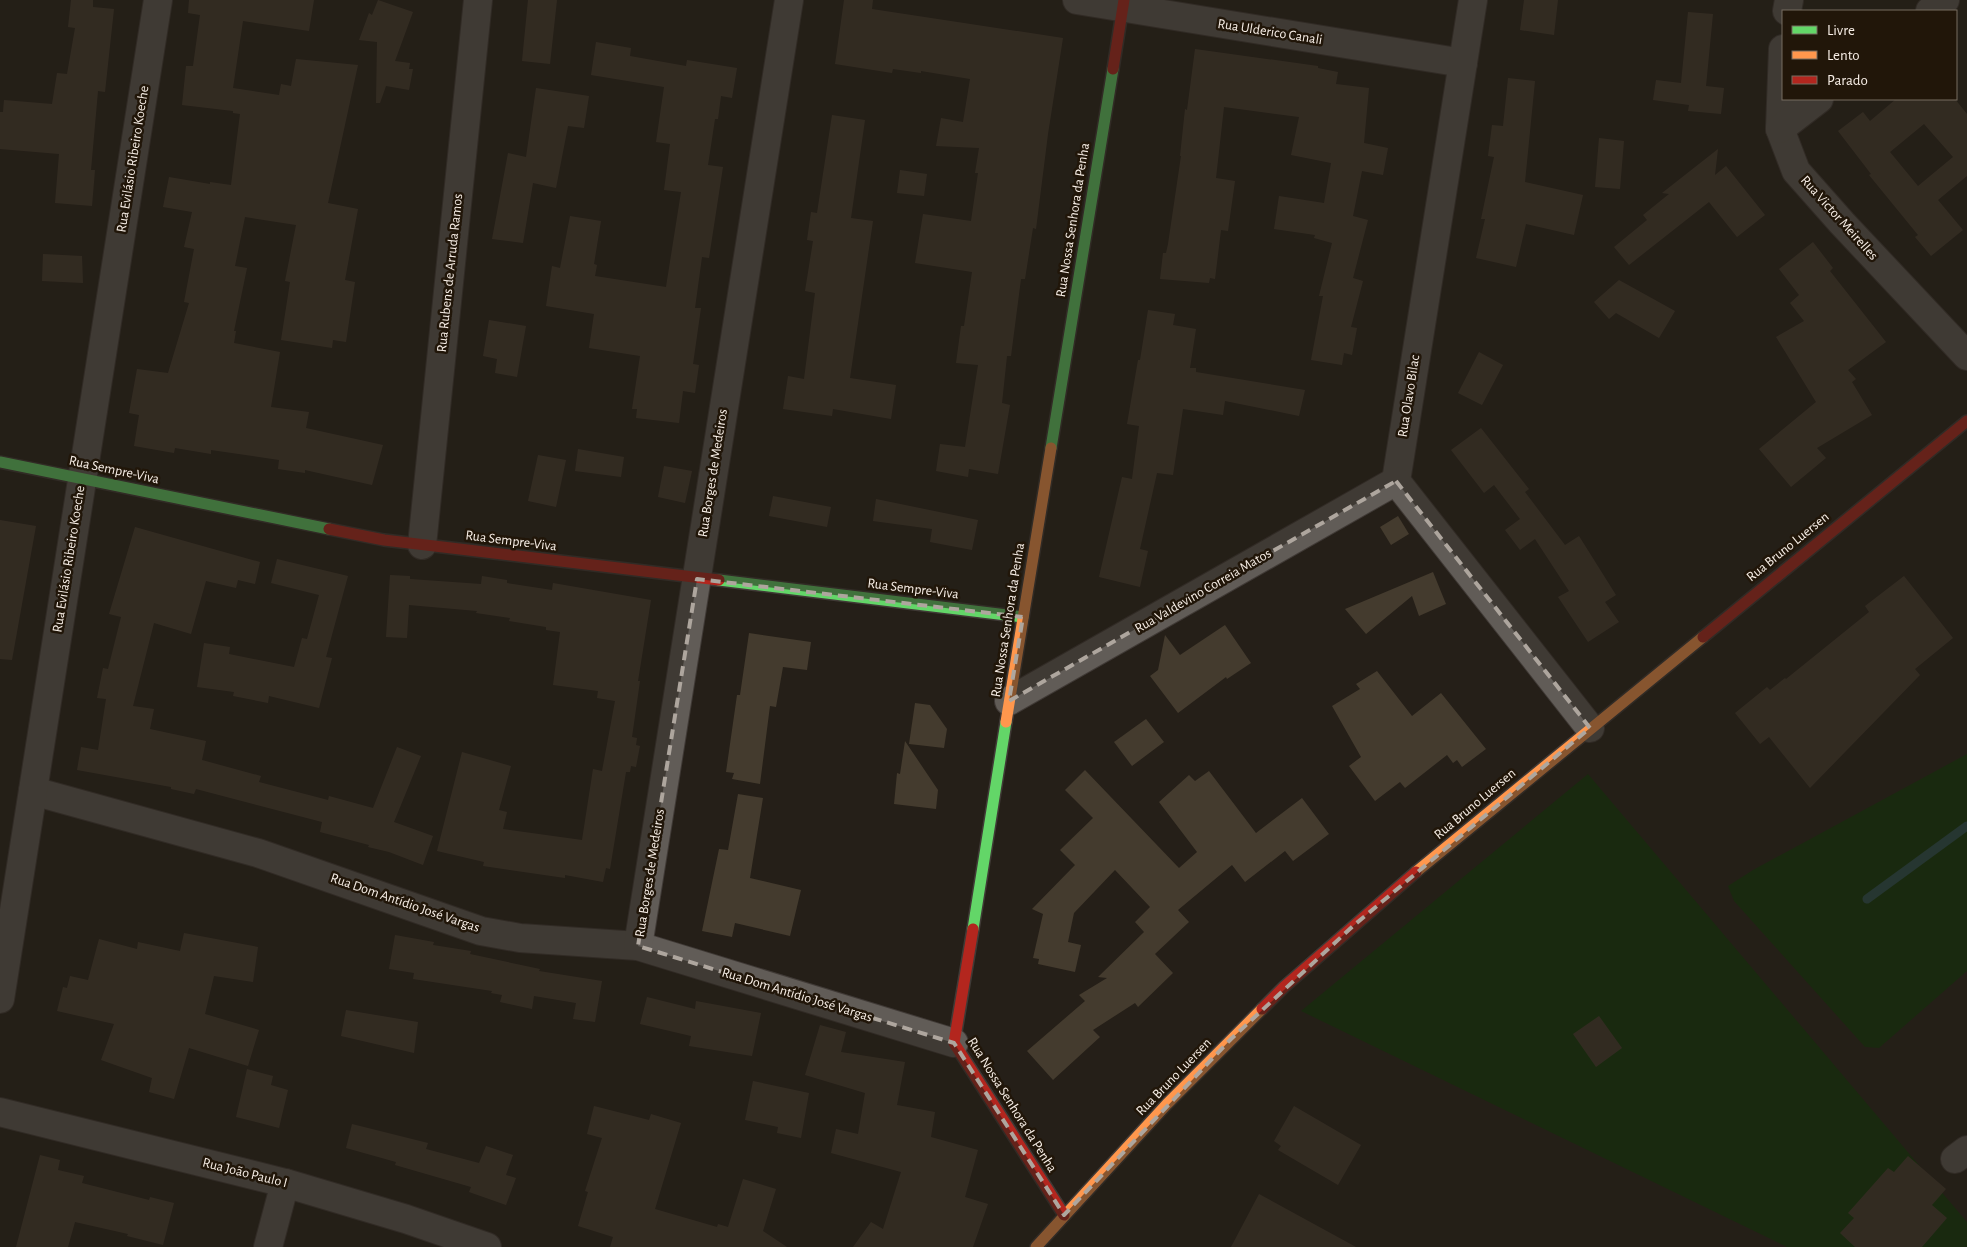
<svg xmlns="http://www.w3.org/2000/svg" width="1967" height="1247" font-family="'Alegreya Sans',sans-serif">
  <style>
    .green { fill: #0d3705 }
    .lines { fill: none; stroke-linecap: round; stroke-linejoin: round }
    .stream { stroke: #285251; stroke-width: 9 }
    .building { fill: #443b2e; fill-rule: evenodd }
    .street-casing { stroke: #403a36; stroke-width: 30 }
    .fast-casing { stroke: #403a36; stroke-width: 14 }
    .slow-casing { stroke: #403a36; stroke-width: 14 }
    .jam-casing { stroke: #403a36; stroke-width: 14 }
    .street { stroke: #615c57; stroke-width: 28 }
    .fast { stroke: #63d668; stroke-width: 11 }
    .slow { stroke: #ff974d; stroke-width: 11 }
    .jam { stroke: #b3261e; stroke-width: 11 }
    .marked { fill: none; stroke: #aea69e; stroke-width: 4; stroke-dasharray: 10 6; stroke-linejoin: round }
    .labels { text-anchor: middle; dominant-baseline: central; stroke-width: 5; stroke-linejoin: round; paint-order: stroke }
    .street-label { font-size: 14px; fill: #f7eee6; stroke: #211609 }
  </style>
  <rect width="100%" height="100%" fill="#251f18"/>
  <g class="green">
    <path d="M1967 754V971L1879 1048 1865 1047 1734 901 1728 886 1753 870Z"/>
    <path d="M1588 774 1967 1222V1247H1787L1301 1011Z"/>
  </g>
  <g class="lines">
    <path class="stream" d="M1867 899 1967 826"/>
  </g>
  <g class="building">
    <path d="M71 0H93V7L114 9 105 92 98 91 91 170H95L92 206 55 203 59 154 0 149V112H3L4 100 52 104 57 73 67 74 75 28 68 27Z"/>
    <path d="M189 0H314L309 31 243 21 233 88 279 95 281 84 291 86 296 59 358 65 328 203 358 209 345 280 355 282 346 342 333 340 332 348 281 340 290 282 285 281 296 225 245 217 235 266 247 268 234 331H236L234 343 280 352 271 407 309 412 306 428 383 445 372 485 305 470V473L278 469 279 460 211 450V454L175 448 174 453 134 446 139 415 129 413 137 369 168 373 189 303 184 302 194 249 184 247 192 212 163 207 169 177 210 184V182L231 185 240 114 233 113V111L182 105 186 66H193L200 15 188 13Z"/>
    <path d="M378 0 413 12 395 61 410 63 409 69H413L409 90 386 86 380 103H376L377 42 359 40 369 13 372 15Z"/>
    <path d="M528 0H557L550 64 522 61Z"/>
    <path d="M844 0H873L872 9 1063 38 1048 134 1036 229 1033 228 1025 279H1021L1011 356H1007L1002 403 1010 405 998 474 969 469 968 477 936 471 940 444 965 447 978 365 956 363 961 326H964L972 272 915 263 923 214 971 221 978 173H975L979 148 936 146 941 118 963 122 970 79 921 71V73L893 69 892 73 835 64Z"/>
    <path d="M1524 0H1558L1554 35 1520 30Z"/>
    <path d="M1688 12 1713 14 1706 86 1724 88 1721 114 1688 111 1689 105 1653 100 1656 80 1681 83Z"/>
    <path d="M596 42 631 48 630 56 686 66 687 60 737 68 732 98 721 96 718 119H715L708 165 723 167 709 258 702 257 695 308H701L693 364 699 365 695 393 683 391 679 423 636 418 637 409H632L640 356 589 348 594 314 546 306 552 266 560 268 570 216 601 221 594 264 597 265 595 276 666 287 681 192 664 190 670 144 656 142 664 87 591 75Z"/>
    <path d="M1195 49 1318 66V68L1338 72 1336 84 1369 88 1364 143 1388 148 1383 175 1362 171 1353 216 1368 220 1353 278 1363 281 1351 327 1357 328 1352 355 1344 353 1342 365 1311 360 1323 296H1319L1332 243 1314 238 1315 235 1274 229 1279 196 1324 203 1331 163 1291 155 1299 117 1224 107 1216 178 1235 181 1228 231 1221 230 1215 279 1210 278 1209 283 1160 279 1163 253H1166L1168 244 1181 156H1180L1185 109 1187 110Z"/>
    <path d="M1508 78 1535 81 1525 182 1583 195 1574 235 1526 224 1516 267 1476 258 1485 219H1481L1494 157 1488 156 1492 125 1503 126Z"/>
    <path d="M536 88 589 96 584 128 568 126 556 188 533 183 523 243 492 239 508 153 526 157Z"/>
    <path d="M1896 99H1955L1967 114V176L1938 200 1963 230 1931 256 1915 237 1918 235 1869 175 1871 174 1838 131 1863 112 1870 121ZM1924 124 1953 157 1918 186 1890 152Z"/>
    <path d="M832 115 865 120 851 218 873 221 850 378 896 385 891 419 833 409 832 416 783 409 788 376 804 379 815 293 805 291 813 241 807 240 811 212 817 213Z"/>
    <path d="M1599 138 1624 141 1620 189 1595 187Z"/>
    <path d="M1718 149 1715 175 1726 166 1765 215 1737 237 1709 202 1629 265 1614 247 1647 220 1643 215 1669 194 1662 193Z"/>
    <path d="M900 170 927 174 924 196 897 193Z"/>
    <path d="M1813 242 1833 268 1830 271 1886 342 1848 370 1856 379 1852 382 1872 415 1817 448 1826 458 1791 487 1759 449 1816 402 1776 337 1804 321 1790 303 1799 295 1779 269Z"/>
    <path d="M43 254 82 256 83 283 42 281Z"/>
    <path d="M1619 280 1675 311 1659 338 1616 313 1609 319 1594 302Z"/>
    <path d="M1148 310 1175 314 1173 325 1196 329 1190 368H1196V372L1305 390 1299 416 1225 401 1223 415 1183 409 1173 475 1157 473 1140 549 1148 551 1140 587 1099 577 1122 477 1132 479 1139 426 1127 424 1138 360H1140Z"/>
    <path d="M489 320 526 326 517 377 495 373 497 359 483 356Z"/>
    <path d="M1479 352 1503 365 1482 405 1458 393Z"/>
    <path d="M1481 428 1529 489 1525 492 1565 545 1579 536 1616 595 1605 602 1619 622 1588 642 1558 597 1569 591 1535 539 1520 550 1505 530 1520 519 1494 485 1484 493 1451 450Z"/>
    <path d="M578 449 624 457 621 477 575 471Z"/>
    <path d="M538 455 566 460 556 507 528 501Z"/>
    <path d="M664 466 692 471 685 503 658 497Z"/>
    <path d="M773 496 831 507 827 527 769 516Z"/>
    <path d="M876 499 978 520 972 550 930 542 932 529 873 521Z"/>
    <path d="M1398 516 1409 534 1391 545 1380 527Z"/>
    <path d="M0 520 36 526 12 660 0 659Z"/>
    <path d="M135 527 260 562 255 584 238 580 236 588 206 581 191 634 154 623 133 706 154 709 150 729 206 741 202 760 261 776 259 782 328 800 329 796 373 808 397 747 421 756 394 822 433 836 423 865 389 852 368 847 369 845 320 832 322 822 196 789 194 794 171 789V787L77 770 81 747 98 750 106 699 97 698 103 668 108 669 121 617 109 614Z"/>
    <path d="M277 559 348 576 326 657 332 658 319 708 269 696 268 703 233 696 234 692 197 687 204 643 230 647 229 654 294 667 302 638 307 639 319 595 271 583Z"/>
    <path d="M1433 572 1446 604 1419 616 1412 596 1366 634 1345 609Z"/>
    <path d="M390 575 410 576V579L481 584 482 576 507 580V583L552 590 553 583 651 600 638 681H640L632 737 637 738 636 745 640 746 636 767 631 766 630 772H626L610 869 606 868 603 882 565 875V878L483 866 484 862 437 851 462 752 511 766 499 810 507 812 503 829 582 840 593 769 602 771 615 701 597 698 598 691 553 685 560 632 546 630V627L509 621 510 618 476 613 477 611 409 605 407 638 386 637Z"/>
    <path d="M1904 576 1953 638 1915 669 1920 675 1810 788 1769 737 1760 744 1735 713 1767 687 1770 690 1785 678 1786 679 1869 612 1865 606Z"/>
    <path d="M1225 625 1251 663 1227 679 1226 677 1178 713 1150 676 1158 670 1165 635 1180 655Z"/>
    <path d="M749 633 811 642 807 670 783 667 776 707 770 706 760 784 732 779 734 773 726 772 737 695H740Z"/>
    <path d="M1377 671 1412 716 1441 693 1486 749 1462 767 1457 760 1453 763 1447 755 1405 788 1400 782 1375 801 1349 766 1361 757 1332 706 1360 689 1356 684Z"/>
    <path d="M915 703 930 705 947 729 944 748 909 744Z"/>
    <path d="M1146 719 1164 742 1132 766 1114 742Z"/>
    <path d="M905 741 938 790 936 809 894 804 897 773 900 774Z"/>
    <path d="M1085 770 1179 868 1197 852 1159 802 1189 775 1195 781 1209 771 1256 833 1302 798 1329 834 1293 861 1285 851 1245 882 1232 865 1178 910 1189 922 1155 954 1173 973 1138 1007 1135 1003 1093 1030 1100 1037 1053 1080 1027 1051 1085 1001 1079 995 1107 978 1098 977 1144 932 1135 922 1150 907 1115 870 1074 913 1068 942 1081 945 1075 972 1038 964 1039 959 1033 958 1043 914 1032 909 1075 865 1060 850 1093 818 1065 790Z"/>
    <path d="M738 794 763 798 750 878 801 890 790 936 735 923 732 937 702 931 719 849 728 850Z"/>
    <path d="M184 933 258 947 253 982 214 976 205 1014 259 1030 248 1066 189 1048 174 1099 149 1092 152 1078 101 1060 114 1024 57 1011 63 987 67 988 70 976 88 980 99 939 137 949 138 942 180 951Z"/>
    <path d="M395 935 434 942 433 945 471 951 470 954 540 969 539 971 602 981 595 1022 573 1019 576 1003 534 996 532 1009 500 1002 502 995 491 993 492 991 413 979 414 973 389 969Z"/>
    <path d="M647 997 695 1009 696 1001 761 1013 752 1056 689 1046 691 1036 640 1024Z"/>
    <path d="M346 1010 418 1022 414 1053 341 1036Z"/>
    <path d="M1599 1016 1622 1048 1596 1067 1573 1034Z"/>
    <path d="M820 1025 846 1032 841 1052 905 1062 897 1105 935 1112 931 1137 978 1150 965 1197 988 1204 973 1247H853L871 1222 883 1229 901 1172 831 1153 836 1129 858 1134 865 1093 805 1075Z"/>
    <path d="M247 1069 273 1076 271 1085 288 1090 279 1128 236 1117Z"/>
    <path d="M753 1081 809 1093 801 1138 777 1133 778 1127 745 1120Z"/>
    <path d="M594 1106 649 1120 651 1114 681 1123 655 1209 717 1227 718 1224 728 1227 743 1179 776 1189 763 1231 787 1247H610L613 1237 578 1226 588 1192 585 1191 602 1138 587 1134Z"/>
    <path d="M1294 1106 1361 1145 1338 1185 1278 1150 1281 1146 1274 1141Z"/>
    <path d="M352 1124 428 1143 426 1149 479 1163 486 1146 513 1155 506 1175 516 1178 506 1205 469 1192 471 1187 395 1165 396 1162 346 1148Z"/>
    <path d="M40 1155 60 1160 58 1170 84 1176 82 1183 149 1200 150 1197 174 1203 163 1245 127 1236 128 1234 75 1222 68 1247H16Z"/>
    <path d="M1908 1156 1946 1189 1932 1205 1947 1218 1922 1247H1855L1840 1233 1854 1218 1848 1213 1888 1168 1894 1172Z"/>
    <path d="M1259 1194 1356 1247H1231Z"/>
  </g>
  <g class="lines">
    <defs>
      <g id="street">
        <path d="M1077 0 1463 63"/>
        <path d="M1473 0 1396 481 1590 728"/>
        <path d="M1787 11 1789 0"/>
        <path d="M1930 11 1945 0"/>
        <path d="M1783 49 1780 129 1796 171 1842 223 1967 356"/>
        <path d="M1780 129 1819 99"/>
        <path d="M422 545 478 0"/>
        <path d="M1009 701 1396 481"/>
        <path d="M33 791 258 853 481 931 520 938 638 946 954 1043"/>
        <path d="M638 946 789 0"/>
        <path d="M0 999 158 0"/>
        <path d="M0 1112 285 1183 406 1219 487 1247"/>
        <path d="M1955 1159 1967 1150"/>
        <path d="M268 1247 285 1183"/>
      </g>
      <g id="fast">
        <path d="M1051 448 1113 69"/>
        <path d="M0 462 329 529"/>
        <path d="M719 580 1023 617"/>
        <path d="M973 929 1006 722"/>
      </g>
      <g id="slow">
        <path d="M1006 722 1051 448"/>
        <path d="M1416 872 1703 637"/>
        <path d="M1036 1247 1167 1104 1262 1009"/>
      </g>
      <g id="jam">
        <path d="M1113 69 1124 0"/>
        <path d="M329 529 384 540 719 580"/>
        <path d="M1703 637 1967 421"/>
        <path d="M973 929 954 1043 1064 1215"/>
        <path d="M1262 1009 1284 987 1416 872"/>
      </g>
    </defs>
    <use href="#street" class="street-casing"/>
    <use href="#fast" class="fast-casing"/>
    <use href="#slow" class="slow-casing"/>
    <use href="#jam" class="jam-casing"/>
    <use href="#street" class="street"/>
    <use href="#fast" class="fast"/>
    <use href="#slow" class="slow"/>
    <use href="#jam" class="jam"/>
  </g>
  <path d="M0 0H1967V1247H0ZM1396 481 1590 728 1353 926 1231 1039 1064 1215 954 1043 638 946 697 579 1023 617 1009 701Z" fill="#251f18" fill-opacity=".55" fill-rule="evenodd"/>
  <path class="marked" d="M1396 481 1590 728 1353 926 1231 1039 1064 1215 954 1043 638 946 697 579 1023 617 1009 701Z"/>
  <g class="labels">
    <g class="street-label">
      <text transform="translate(1270 32) rotate(9)">Rua Ulderico Canali</text>
      <text transform="translate(133 159) rotate(-81)">Rua Evilásio Ribeiro Koeche</text>
      <text transform="translate(1839 218) rotate(48)">Rua Victor Meirelles</text>
      <text transform="translate(1073 220) rotate(-81)">Rua Nossa Senhora da Penha</text>
      <text transform="translate(450 273) rotate(-84)">Rua Rubens de Arruda Ramos</text>
      <text transform="translate(1409 396) rotate(-81)">Rua Olavo Bilac</text>
      <text transform="translate(114 470) rotate(12)">Rua Sempre-Viva</text>
      <text transform="translate(713 473) rotate(-81)">Rua Borges de Medeiros</text>
      <text transform="translate(511 541) rotate(7)">Rua Sempre-Viva</text>
      <text transform="translate(1788 547) rotate(-39)">Rua Bruno Luersen</text>
      <text transform="translate(69 559) rotate(-81)">Rua Evilásio Ribeiro Koeche</text>
      <text transform="translate(913 589) rotate(7)">Rua Sempre-Viva</text>
      <text transform="translate(1203 591) rotate(-30)">Rua Valdevino Correia Matos</text>
      <text transform="translate(1008 620) rotate(-81)">Rua Nossa Senhora da Penha</text>
      <text transform="translate(1475 804) rotate(-40)">Rua Bruno Luersen</text>
      <text transform="translate(650 873) rotate(-81)">Rua Borges de Medeiros</text>
      <text transform="translate(405 903) rotate(19)">Rua Dom Antídio José Vargas</text>
      <text transform="translate(797 995) rotate(17)">Rua Dom Antídio José Vargas</text>
      <text transform="translate(1174 1077) rotate(-46)">Rua Bruno Luersen</text>
      <text transform="translate(1012 1105) rotate(58)">Rua Nossa Senhora da Penha</text>
      <text transform="translate(245 1173) rotate(14)">Rua João Paulo I</text>
    </g>
  </g>
  <rect x="1782" y="10" width="175" height="90" fill="#211609" stroke="#776c61"/>
  <rect x="1792" y="26" width="25" height="8" fill="#63d668" stroke="#776c61"/>
  <text x="1827" y="35" font-size="15" fill="#f7eee6">Livre</text>
  <rect x="1792" y="51" width="25" height="8" fill="#ff974d" stroke="#776c61"/>
  <text x="1827" y="60" font-size="15" fill="#f7eee6">Lento</text>
  <rect x="1792" y="76" width="25" height="8" fill="#b3261e" stroke="#776c61"/>
  <text x="1827" y="85" font-size="15" fill="#f7eee6">Parado</text>
</svg>
